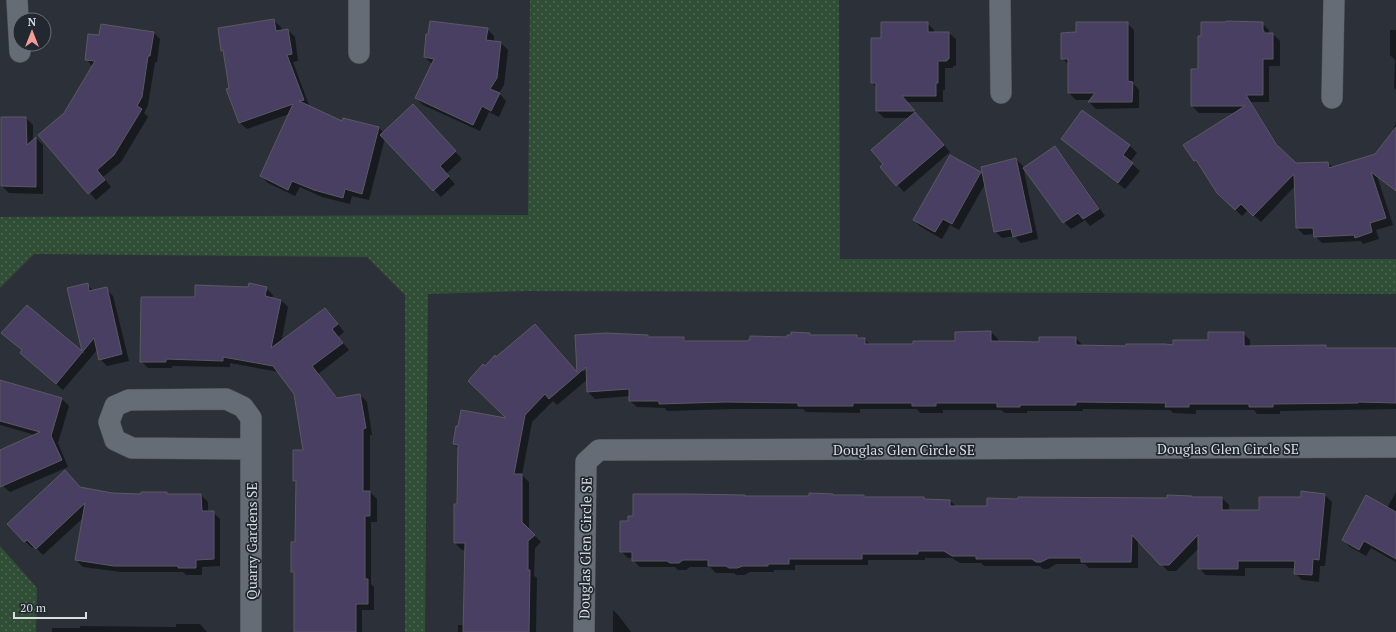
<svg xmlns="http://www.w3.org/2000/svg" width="1396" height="632" font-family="'PT Serif',serif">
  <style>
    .park { fill: url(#park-dots) }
    .shadow { fill: #0007; fill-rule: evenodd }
    .building { fill: #493f62; stroke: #5b5962 }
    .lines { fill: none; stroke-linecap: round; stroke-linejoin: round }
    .minor-casing { stroke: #484c52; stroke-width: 22 }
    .minor { stroke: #666c75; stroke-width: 21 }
    .labels { text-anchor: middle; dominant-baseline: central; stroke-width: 3.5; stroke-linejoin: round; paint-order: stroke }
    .street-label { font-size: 14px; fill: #dadde2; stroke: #22282f }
  </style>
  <defs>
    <pattern id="park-dots" width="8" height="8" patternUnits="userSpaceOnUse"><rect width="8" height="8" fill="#304e36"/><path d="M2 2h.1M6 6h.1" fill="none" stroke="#4d6753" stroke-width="1.8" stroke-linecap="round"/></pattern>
  </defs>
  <rect width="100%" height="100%" fill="#2c3139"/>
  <g class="park">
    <path d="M530 0H839L840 259H1396V294L528 291 428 294 425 632H405V295L367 257 34 254 0 288V217L528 215Z"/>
    <path d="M0 546 37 588 36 632H0Z"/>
  </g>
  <g class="shadow">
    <path d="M274 21 281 27 282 31 288 30 295 37 298 61 293 62 310 108 343 123 344 119 379 128 384 133 420 113 462 159 446 174 455 184 441 197 385 138 369 200 352 196 350 204 322 197 300 187 295 196 268 183 261 176 289 114 247 129 240 123 230 88 225 53 222 50Z"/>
    <path d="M927 23 934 30V33H949L956 39V66H953V68H945V90H943V102H907L950 152 904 192 881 167 910 118H884L877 111V87L872 83 882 39Z"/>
    <path d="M1127 23 1134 30V84L1139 90V108L1096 109 1089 102 1091 100H1076L1069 93V65L1062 58 1077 33Z"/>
    <path d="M1262 23 1269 30V34H1273L1280 41V66H1269V102H1251L1283 153 1295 164 1328 163 1333 168 1375 155 1390 137 1396 123V191L1377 176 1393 225 1376 230 1379 239 1363 244 1361 241 1322 243 1315 236V234L1304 235 1297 228 1295 186 1261 222 1248 210 1242 216 1218 193 1201 166 1185 146 1236 113H1199L1192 106 1199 70Z"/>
    <path d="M487 29 494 36V42L501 43 508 50 504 85 499 93 506 101 499 117 489 112 480 131 423 105 416 98 432 64 425 57Z"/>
    <path d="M1390 30H1396V90L1394 88 1395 60 1390 55Z"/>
    <path d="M153 32 160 39 157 62H155L148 105 144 113 148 117 121 162 103 177 111 187 96 200 40 135 65 114 93 67 86 59 100 36Z"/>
    <path d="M1083 111 1130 146 1137 153 1130 162 1140 171 1125 189 1069 145 1062 138Z"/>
    <path d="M26 118 33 125V141L36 138 43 145V194L9 193 2 186Z"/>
    <path d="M1055 148 1062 155 1105 216 1090 226 1085 220 1071 229 1064 222 1025 168Z"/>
    <path d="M950 156 981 173 984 177 1016 159 1023 166 1038 239 1021 243 1014 236 1002 238 995 231 985 184 959 230 950 225 942 239 921 227 914 220Z"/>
    <path d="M87 285 94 291 106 289 113 296 129 361 107 366 100 359 98 349 63 390 21 353 23 351 27 306 84 354 68 289Z"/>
    <path d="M266 288 273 295 272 299 281 300 288 307 281 343 325 309 332 316 344 332 338 337 349 350 318 374 338 398 360 395 367 402 372 435H370V492L377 499V522H371V584L374 587V610H362V632H295V574L292 571 296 543 297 483 294 481 304 451 295 394 279 372 230 363V367L172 366V368H148L141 361 196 298Z"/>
    <path d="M991 332 998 339V342L1040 343 1076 338 1083 346H1174L1209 341 1243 333 1250 340V347L1325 346 1328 349H1396V409L1280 411V414H1257L1254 410H1196V414L1173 413 1170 410 1083 409V411H1027V413H1005L1001 410H943V413H920L917 409H860V413L806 412 803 409H733L667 411 665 408 637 407 630 401V396L595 399 588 392V379L557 405 553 401 532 422 522 475 529 482V530L541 542 535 548 534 576 537 578 536 632H458V625H464L466 550H462L455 543 458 505 459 449 454 444 508 420 485 367 578 373 576 335 647 336 650 338H683L687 342H749L810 334 812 336H857L860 339H865L870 345H914L956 342ZM589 363 591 365 583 372V369Z"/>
    <path d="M0 381 62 399 69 406 58 443 68 467 10 492 3 486 0 478V451L35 435 0 425Z"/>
    <path d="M81 488 112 494 142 495 167 493 169 495H201L208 502V512H213L220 519V566L202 567V575H186L183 572H121L83 567 76 560 83 518 43 555 34 546 32 548 9 525Z"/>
    <path d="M1396 492V562L1371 548 1366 556 1350 547 1343 540 1387 508Z"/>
    <path d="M833 494 835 496H864L866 498H924L926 500 950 501 957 507H988L1192 497 1193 498H1222L1229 505V511H1260L1302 498 1325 495 1332 502 1325 566H1320L1319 582 1302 580 1295 573V568H1245V576L1206 575 1199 568V548L1176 571H1168L1138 541V568H1089L1085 564H1056L1048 569H1043L1040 566H984L981 563H960L952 558H925V560H868V565H795V570H774V572H750L744 575H736L734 573H716L710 567H690L686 570H678L675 567H640L633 560V558H628L621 551 629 522 745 496 746 497H810Z"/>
    <path d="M613 610 619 616 631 632H613Z"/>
    <path d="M176 624H200L207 632H52V628H80V626L176 627Z"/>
  </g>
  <g class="building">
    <path d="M274 19 276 31 288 29 292 54 287 55 304 100 299 101 342 121 343 118 379 127 362 194 345 189 343 198 314 190 292 181 288 190 260 176 293 104 239 123 226 89 229 88 223 50 221 51 218 28Z"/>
    <path d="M430 21 488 28 486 40 501 42 497 78 490 89 500 93 491 111 482 106 473 125 415 98 434 59 424 57 426 34H428Z"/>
    <path d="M1226 21 1263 22V31H1264V33H1273V59H1263V95H1246L1277 145 1296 163 1328 162 1329 168 1375 154 1396 127V191L1371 172 1386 218 1370 223 1372 232 1355 238 1354 235 1314 237 1313 228H1296L1294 174 1253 216 1241 204 1235 210 1217 193 1196 160 1194 161 1183 145 1245 106H1191V69H1198V36H1201V22H1226Z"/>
    <path d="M881 22H928V32H949V59H947V61H938V83H936V96H902L915 111H876V83H871V38H881Z"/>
    <path d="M1076 22H1128V81L1133 82 1132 102H1088L1095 93H1068V59H1061V33L1076 32Z"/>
    <path d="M101 24 154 32 150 56H148L142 97 137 106 142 109 114 155 97 170 105 180 88 194 38 135 64 113 95 61 85 60 88 34 99 35Z"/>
    <path d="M413 104 456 151 440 166 449 176 433 191 380 135Z"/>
    <path d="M1082 110 1130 145 1123 155 1133 163 1118 183 1061 139Z"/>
    <path d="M915 112 944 145 896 186 880 167 883 164 871 150Z"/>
    <path d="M1 117H26L27 145 36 137V187L1 186Z"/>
    <path d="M1055 146 1099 209 1083 219 1078 213 1063 223 1023 168Z"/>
    <path d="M950 155 981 172 952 224 943 219 935 232 913 220Z"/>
    <path d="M1016 158 1032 232 1013 237 1011 229 994 232 981 167Z"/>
    <path d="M88 283 89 291 107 287 122 354 99 360 94 338 56 384 20 353 22 350 1 333 27 305 82 351 67 288Z"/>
    <path d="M249 283 267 287 265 296 281 300 271 348 325 308 338 324 332 329 343 343 312 366 337 398 360 394 366 428 363 429V491H370V516H365V579H368V604H356V632H294V572H291V542H295L296 481H293V450H303L294 394 273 366 223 357V361L166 359V362H140L141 297H195V285L248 287Z"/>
    <path d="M535 324 577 372 575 335 606 333 648 335V337H684V341H748V340H750V336L787 337V335H791V332L810 333V335H857V338H865V344H913V341H955V332L991 331V341L1039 342V337H1076V345L1126 346V344H1165L1173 345V340H1208V332H1244V346L1326 345V348H1396V403L1358 402V403L1273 404V407H1249V404H1189V407H1165L1166 403 1076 402V405H1020V407H997V403H936V406H912V403H853V406H798V403L725 402 659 404V401H629V389L587 392 586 367 549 399 545 394 525 415 514 474H522V522L535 535 528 541V570H530L529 632H463L465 543H454V504H457L458 445 453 444 456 426H458L461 410 506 418 468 381 483 364 485 366 495 355 496 357Z"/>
    <path d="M0 380 62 398 51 436 62 460 0 487V450L40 432 0 421Z"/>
    <path d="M65 470 80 487 112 493 141 494V492H167V494H201L202 511H214V559L196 560V568H178V566H114L75 560 85 503 36 549 27 540 24 542 7 524Z"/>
    <path d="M1301 491 1325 494 1319 560 1313 559 1312 575 1294 574 1295 561H1238V569H1198V535L1169 565H1160L1132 535 1131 562H1081V558H1049L1041 562H1036L1032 559H976V556H952L944 551H918V554H862V559H789V564H768V566H743L737 568H729L726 566H708V560H683L679 563H670L667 561H632V552H620V521H628V516H633V494H688L745 495V496H809V493L833 494V495H864V497H924V499L950 500V506H987V498L1018 499V497L1167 498V495L1192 496V497H1222V510H1259V497H1301Z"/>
    <path d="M1366 495 1396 512V559L1364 541 1359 550 1342 540Z"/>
  </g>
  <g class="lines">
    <defs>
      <g id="minor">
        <path d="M17 0 20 52"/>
        <path d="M359 0V53"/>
        <path d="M1000 0 1001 93"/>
        <path d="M1332 98 1334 0"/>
        <path d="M251 449 132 448 115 440 109 422 115 406 129 400 226 399 243 407 251 418V632"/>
        <path d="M584 632 586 462 599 450 1396 447"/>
      </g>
    </defs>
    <use href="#minor" class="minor-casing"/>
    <use href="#minor" class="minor"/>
  </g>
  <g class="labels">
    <g class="street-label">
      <text x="1228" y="448">Douglas Glen Circle SE</text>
      <text x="904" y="449">Douglas Glen Circle SE</text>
      <text transform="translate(251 541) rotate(-90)">Quarry Gardens SE</text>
      <text transform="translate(585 548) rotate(-89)">Douglas Glen Circle SE</text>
    </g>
  </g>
  <g transform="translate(32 32)"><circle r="19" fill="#22282f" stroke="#6c7077"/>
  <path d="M0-3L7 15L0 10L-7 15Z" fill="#f59b97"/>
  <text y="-6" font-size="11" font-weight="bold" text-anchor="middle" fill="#dadde2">N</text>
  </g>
  <path d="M14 612v6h72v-6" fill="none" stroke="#dadde2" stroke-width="2"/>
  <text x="20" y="612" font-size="12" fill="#dadde2" stroke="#22282f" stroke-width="3" paint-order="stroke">20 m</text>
</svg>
